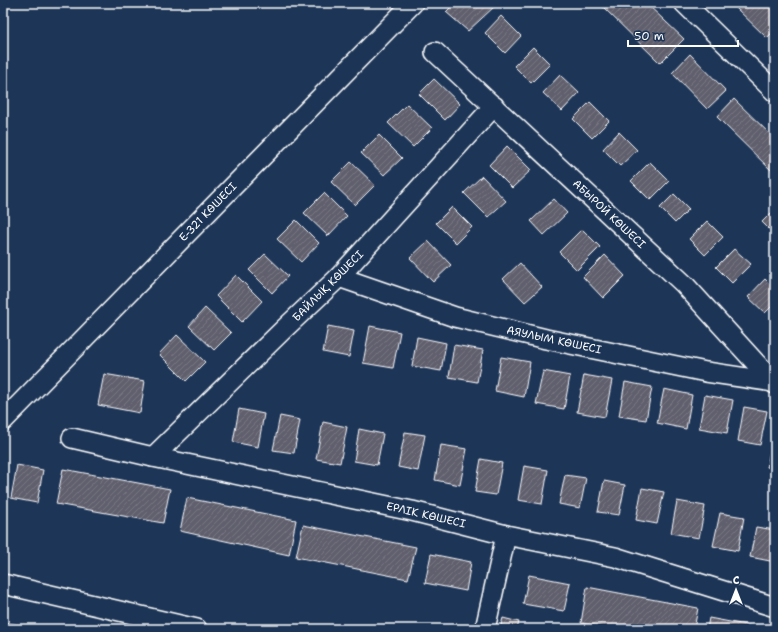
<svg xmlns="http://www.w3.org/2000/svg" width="778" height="632" font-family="'Shantell Sans',sans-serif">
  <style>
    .building { fill: url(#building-hatch); stroke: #fff }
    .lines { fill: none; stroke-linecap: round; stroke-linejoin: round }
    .minor-casing { stroke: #fff; stroke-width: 22 }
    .minor { stroke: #1d3557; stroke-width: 19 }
    .labels { text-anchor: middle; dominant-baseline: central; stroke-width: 3; stroke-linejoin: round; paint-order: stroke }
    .street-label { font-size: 11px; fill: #fff; stroke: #1d3557 }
  </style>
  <defs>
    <pattern id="building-hatch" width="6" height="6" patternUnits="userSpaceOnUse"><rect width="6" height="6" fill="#615e6d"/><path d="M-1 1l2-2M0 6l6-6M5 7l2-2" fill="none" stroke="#797683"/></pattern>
  </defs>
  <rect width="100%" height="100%" fill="#1d3557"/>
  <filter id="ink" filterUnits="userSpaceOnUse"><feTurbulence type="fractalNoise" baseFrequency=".025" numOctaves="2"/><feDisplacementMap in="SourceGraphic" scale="8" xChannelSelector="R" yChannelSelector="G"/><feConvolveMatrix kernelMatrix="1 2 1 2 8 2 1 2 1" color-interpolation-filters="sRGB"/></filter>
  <g filter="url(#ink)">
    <g class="building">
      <path d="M455 3H492L495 6 468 31 446 12Z"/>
      <path d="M599 3H646L684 39 660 63Z"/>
      <path d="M739 3H775V30L767 38 735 7Z"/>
      <path d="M501 16 521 36 505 53 485 33Z"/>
      <path d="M533 47 550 64 531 83 514 66Z"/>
      <path d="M690 54 726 91 707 109 672 73Z"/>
      <path d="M560 75 579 93 562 111 543 93Z"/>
      <path d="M434 79 460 104 445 120 419 94Z"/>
      <path d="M734 99 775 139V174L717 117Z"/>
      <path d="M590 102 609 121 592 138 573 119Z"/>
      <path d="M407 104 432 128 413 147 388 123Z"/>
      <path d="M619 132 637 150 620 166 603 149Z"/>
      <path d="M379 135 402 158 384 175 361 153Z"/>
      <path d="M507 146 531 170 512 188 489 165Z"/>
      <path d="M351 162 375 185 355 205 331 182Z"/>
      <path d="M650 162 669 181 650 200 631 181Z"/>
      <path d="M482 176 506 201 488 217 464 193Z"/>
      <path d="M324 193 347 216 328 236 304 213Z"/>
      <path d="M674 194 689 209 675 223 660 208Z"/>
      <path d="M554 199 567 213 544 235 531 221Z"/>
      <path d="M452 207 472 227 456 243 436 223Z"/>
      <path d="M771 213 775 216V235L762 222Z"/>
      <path d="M296 220 319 243 301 262 277 239Z"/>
      <path d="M707 221 723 237 705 255 689 239Z"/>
      <path d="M582 229 600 247 577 270 559 252Z"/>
      <path d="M428 241 451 265 433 282 410 258Z"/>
      <path d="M734 249 751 264 732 283 716 267Z"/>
      <path d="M265 254 288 276 272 293 249 270Z"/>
      <path d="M605 255 625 276 603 298 583 277Z"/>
      <path d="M520 263 542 287 525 302 503 279Z"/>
      <path d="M236 275 262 301 242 322 216 296Z"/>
      <path d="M765 279 775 289V303L765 313 748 297Z"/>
      <path d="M205 308 231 333 214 350 189 326Z"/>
      <path d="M328 326 354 331 349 357 323 352Z"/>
      <path d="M370 326 400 332 393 368 363 363Z"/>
      <path d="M177 335 205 362 186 381 159 354Z"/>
      <path d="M417 337 446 343 441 371 412 366Z"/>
      <path d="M454 345 483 350 477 382 449 377Z"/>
      <path d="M501 357 530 362 524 397 495 391Z"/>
      <path d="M543 371 570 376 564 409 536 404Z"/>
      <path d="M104 374 145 381 140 413 98 405Z"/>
      <path d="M584 375 612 380 605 417 577 412Z"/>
      <path d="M625 382 652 387 646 420 619 416Z"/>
      <path d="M664 389 692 395 686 429 657 423Z"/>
      <path d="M705 395 733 400 727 433 699 428Z"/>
      <path d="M744 407 767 411 760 445 738 441Z"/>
      <path d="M239 409 264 414 258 447 233 442Z"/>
      <path d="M280 416 300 420 294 453 273 450Z"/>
      <path d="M323 422 347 427 340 463 316 459Z"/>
      <path d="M359 429 383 434 377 465 354 461Z"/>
      <path d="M405 432 425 435 418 471 398 467Z"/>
      <path d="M773 434 775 435V469L767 467Z"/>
      <path d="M441 445 467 449 460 485 435 480Z"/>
      <path d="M481 459 502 463 496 495 475 492Z"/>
      <path d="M17 465 43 470 37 503 11 498Z"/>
      <path d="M524 466 548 470 542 504 518 500Z"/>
      <path d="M63 469 170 489 163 523 56 504Z"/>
      <path d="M565 475 586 478 580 508 559 504Z"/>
      <path d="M604 481 625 485 619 515 598 512Z"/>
      <path d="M642 488 664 492 657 524 636 520Z"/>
      <path d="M187 498 296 520 289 555 180 531Z"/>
      <path d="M677 501 705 506 699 538 671 533Z"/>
      <path d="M720 513 744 517 738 551 713 546Z"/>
      <path d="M303 525 416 547 408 579 296 557Z"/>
      <path d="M756 527 775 530V562L750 557Z"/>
      <path d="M431 554 471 562 466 591 425 583Z"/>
      <path d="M529 575 570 583 564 611 523 604Z"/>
      <path d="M587 587 698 608 694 629H612L581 623Z"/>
      <path d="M503 618 519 622 517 629H500Z"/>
      <path d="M709 618 767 629H707Z"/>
      <path d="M3 622 19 625V629H3Z"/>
      <path d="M31 626 49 629H30Z"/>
    </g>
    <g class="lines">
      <defs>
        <g id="minor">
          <path d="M684 3 775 92"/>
          <path d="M435 52 684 284 775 384"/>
          <path d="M339 277 455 317 546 339 706 372 774 382"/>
          <path d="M3 421 413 3"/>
          <path d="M72 438 153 457 412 511 506 535 615 557 775 607"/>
          <path d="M153 457 284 329 339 277 494 106"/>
          <path d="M3 584 197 629"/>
          <path d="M485 629 506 535"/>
        </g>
      </defs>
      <use href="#minor" class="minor-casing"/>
      <use href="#minor" class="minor"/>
    </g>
  </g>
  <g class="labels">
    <g class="street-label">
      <text transform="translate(208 212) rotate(-46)">Е-321 КӨШЕСІ</text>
      <text transform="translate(609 214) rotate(43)">АБЫРОЙ КӨШЕСІ</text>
      <text transform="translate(328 286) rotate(-45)">БАЙЛЫҚ КӨШЕСІ</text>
      <text transform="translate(554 340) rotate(12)">АЯУЛЫМ КӨШЕСІ</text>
      <text transform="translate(426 515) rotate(13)">ЕРЛІК КӨШЕСІ</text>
    </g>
  </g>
  <rect width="778" height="632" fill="none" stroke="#1d3557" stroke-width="16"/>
  <rect x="8" y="8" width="762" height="616" fill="none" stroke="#fff" stroke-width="1.5" filter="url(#ink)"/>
  <g transform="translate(736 590)" stroke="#1d3557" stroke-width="3" paint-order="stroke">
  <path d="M0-3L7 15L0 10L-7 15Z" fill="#ffffff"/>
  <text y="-6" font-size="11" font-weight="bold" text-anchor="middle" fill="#ffffff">С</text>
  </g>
  <path d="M628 40v6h110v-6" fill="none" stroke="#ffffff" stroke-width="2"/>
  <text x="634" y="40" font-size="12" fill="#ffffff" stroke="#1d3557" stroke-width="3" paint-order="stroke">50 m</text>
</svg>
